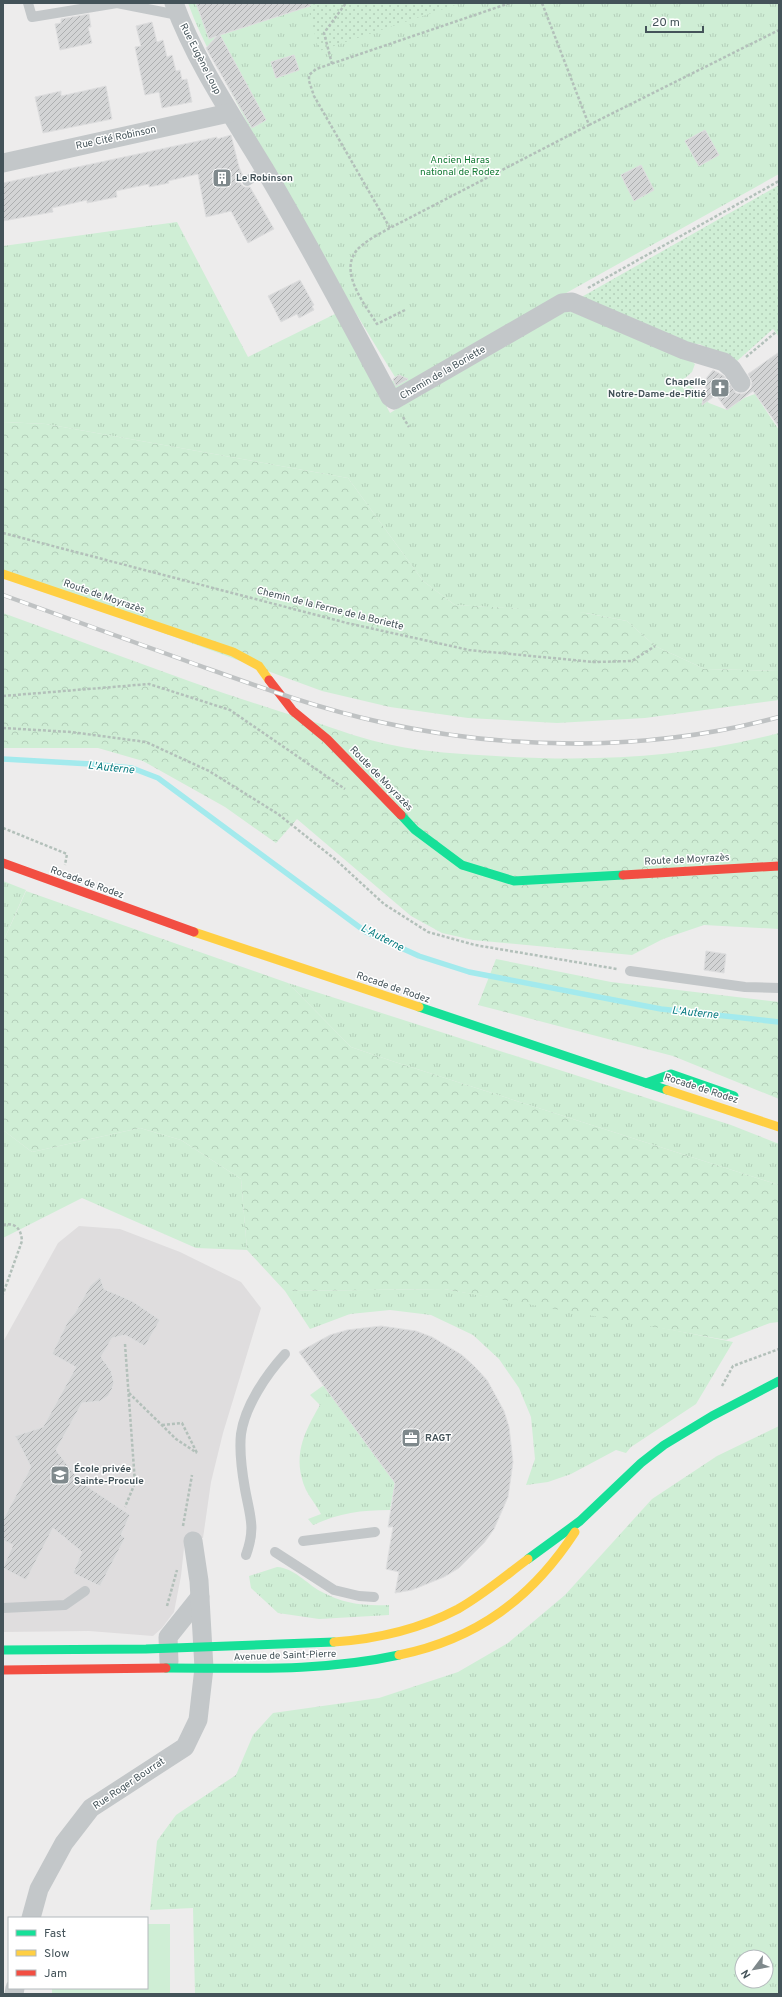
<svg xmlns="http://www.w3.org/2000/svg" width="782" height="1997" font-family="Overpass,sans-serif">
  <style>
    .education { fill: #dfddde }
    .grass { fill: url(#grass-tufts); fill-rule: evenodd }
    .forest { fill: url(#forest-crowns) }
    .garden { fill: url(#garden-dots) }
    .pitch { fill: #cfeed5 }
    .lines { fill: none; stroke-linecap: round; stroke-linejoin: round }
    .stream { stroke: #a3eaed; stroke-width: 5.5 }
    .building { fill: url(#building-hatch); stroke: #dededf }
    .path { stroke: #b3c0ba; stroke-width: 2.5; stroke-dasharray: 3 2; stroke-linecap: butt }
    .lane { stroke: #c3c7c9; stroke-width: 10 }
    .street { stroke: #c3c7c9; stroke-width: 19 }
    .fast { stroke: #16e098; stroke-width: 9 }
    .slow { stroke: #ffcf43; stroke-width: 9 }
    .jam { stroke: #f24e42; stroke-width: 9 }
    .rail-casing { stroke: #bfc2c3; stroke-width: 4.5 }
    .rail { stroke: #fff; stroke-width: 3; stroke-dasharray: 9; stroke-linecap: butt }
    .labels { text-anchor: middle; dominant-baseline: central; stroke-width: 3; stroke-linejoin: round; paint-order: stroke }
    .street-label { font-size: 10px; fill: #445359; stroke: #fff }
    .park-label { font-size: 10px; fill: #147b35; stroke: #fff }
    .poi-label { font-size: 10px; font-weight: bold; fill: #445359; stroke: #fff; text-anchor: start }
    .water-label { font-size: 11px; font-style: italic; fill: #0b7d82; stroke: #fff }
  </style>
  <defs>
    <pattern id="grass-tufts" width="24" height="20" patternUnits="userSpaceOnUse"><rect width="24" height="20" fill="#cfeed5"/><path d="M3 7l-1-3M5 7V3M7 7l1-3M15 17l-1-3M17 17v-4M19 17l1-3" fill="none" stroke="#b3ceb9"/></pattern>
    <pattern id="forest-crowns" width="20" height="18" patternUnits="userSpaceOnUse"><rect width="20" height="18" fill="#cfeed5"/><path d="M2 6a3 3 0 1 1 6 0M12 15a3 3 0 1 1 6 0" fill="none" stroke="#b3ceb9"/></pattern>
    <pattern id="garden-dots" width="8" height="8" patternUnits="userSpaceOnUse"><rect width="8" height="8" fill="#cfeed5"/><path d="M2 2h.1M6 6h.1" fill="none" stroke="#b3ceb9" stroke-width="1.8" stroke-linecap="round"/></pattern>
    <pattern id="building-hatch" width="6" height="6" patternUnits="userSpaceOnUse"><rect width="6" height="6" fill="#d3d4d5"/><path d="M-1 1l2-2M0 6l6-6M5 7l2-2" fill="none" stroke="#adafb0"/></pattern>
  </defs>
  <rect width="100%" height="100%" fill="#edecec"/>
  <path class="education" d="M79 1226 120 1229 180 1252 241 1282 261 1308 223 1433 211 1482 203 1538H185L181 1576 174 1612 162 1628 153 1636 89 1631 3 1632V1342L58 1243Z"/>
  <g class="grass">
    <path d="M188 3H779V174L409 381 399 393 391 383 395 377C342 292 291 205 244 117 225 79 202 43 188 3Z"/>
    <path d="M177 222 248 357 337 313 390 413 558 312 567 310 690 360 695 364 692 372 684 379 709 403 727 410 744 398 755 394 779 430V671L705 669 655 646 627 621 586 613 455 605 423 581 348 478 46 424 3 422V246Z"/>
    <path d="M3 881 26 890 3 942Z"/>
    <path d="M288 983 731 1125 779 1144V1185L395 1062 351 1047Z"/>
    <path d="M140 1128 181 1140 241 1179 247 1250 196 1248 82 1198 3 1238V1130L32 1152Z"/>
    <path d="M444 1289 607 1317 733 1342 696 1404 631 1447 626 1453 616 1450 571 1474 548 1482 526 1485 535 1459 531 1417 519 1388 499 1359 473 1335 431 1315 390 1310 350 1314 310 1329 285 1291Z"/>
    <path d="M324 1385 395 1483 390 1510C361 1510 340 1513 313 1525L308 1519 321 1514C317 1506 310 1498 306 1490 292 1457 303 1434 320 1405L310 1395Z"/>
    <path d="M779 1426V1994H195L193 1908 150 1910 157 1841 176 1815 236 1775 253 1735 273 1713 379 1698 458 1672 508 1643 565 1595 652 1499 717 1456ZM742 1957H766V1981H742Z"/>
    <path d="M277 1567C294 1568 306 1583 320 1591 344 1604 363 1606 389 1605V1615L319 1619 278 1613 251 1588 249 1576Z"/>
  </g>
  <g class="forest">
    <path d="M3 422 46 424 348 478 423 581 455 605 580 612 627 621 655 646 705 669 779 671V700L645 718 557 723 468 718 390 707 322 691 3 574Z"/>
    <path d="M3 613C105 650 207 690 311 721 337 729 364 740 392 745 425 752 461 754 496 756 591 762 686 758 779 733V929L704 925 663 939 632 955 473 940 442 933 411 916 297 819 276 843 225 807 143 761 98 748H3Z"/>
    <path d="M26 891 288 983 351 1047 395 1062 779 1185V1322L770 1323 726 1340 444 1289 285 1291 247 1250 241 1179 181 1140 140 1128 32 1152 3 1130V942Z"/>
    <path d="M496 959 611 982 779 1002V1099L673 1056 478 1005Z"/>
  </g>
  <g class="garden">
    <path d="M319 3H461L319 51 308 7Z"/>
    <path d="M779 185V337L773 329 737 361 699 344 685 345 578 299Z"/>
  </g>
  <path class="pitch" d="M147 1924H170V1994H52V1988H147Z"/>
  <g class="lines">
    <path class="stream" d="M3 759 91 764 132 768 158 778 366 932 419 956 469 972 661 1009 779 1022"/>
  </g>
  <g class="building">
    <path d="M196 3H310V6L220 35 266 120 252 128 206 48 217 36 209 39Z"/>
    <path d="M89 14 91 27H88L92 43 60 50 55 24 61 23V19Z"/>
    <path d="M152 22 157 42 163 40 167 57 172 55 176 71 180 70 182 80 187 79 192 102 162 108 159 92 145 95 135 47 141 46 136 26Z"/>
    <path d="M294 55 299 70 276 78 271 62Z"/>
    <path d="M106 86 112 119 43 133 35 97 61 91V96Z"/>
    <path d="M705 130 719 155 699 166 685 141Z"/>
    <path d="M231 135 239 167 243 176 241 178V184L244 187H250L274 229 248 243 231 211 206 217 198 174 168 181 169 183 149 187V184L116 191 117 197 87 203V200L52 208 53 212 3 221V183L217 137V139Z"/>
    <path d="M641 165 654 190 634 201 621 175Z"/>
    <path d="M300 280 314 305 312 306 314 310 299 318 297 314 281 322 268 296Z"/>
    <path d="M779 352V427L753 391 727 410 716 395 702 405 707 377 713 370 724 376 736 393 742 394 747 392 751 388 752 382 748 374Z"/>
    <path d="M399 375 408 379 396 386 393 379Z"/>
    <path d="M706 951 726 954 724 973 704 970Z"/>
    <path d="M100 1277 104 1289 132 1301 160 1320 145 1346 125 1335 112 1338 101 1357 111 1371 114 1383 112 1389 108 1396 100 1401 82 1403 56 1450 74 1474 88 1487 130 1515 121 1535 125 1538 100 1586 73 1573 82 1552 53 1528 26 1580 3 1568 13 1545 3 1540V1520L31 1467 15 1436 43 1427 76 1367 52 1354 68 1321 75 1313 90 1286Z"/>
    <path d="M381 1326 416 1331 432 1337 462 1355 475 1367 487 1380 504 1411 509 1427 513 1462 508 1497 494 1529 484 1543 459 1568 444 1577 412 1590 395 1593 399 1572 386 1569 393 1527H388L395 1483 299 1352 330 1335 347 1330Z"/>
  </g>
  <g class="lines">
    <g class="path">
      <path d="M332 64 324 33 346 3"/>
      <path d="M589 125 779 30"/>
      <path d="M390 228 314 96 309 81V75L316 69 510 3"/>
      <path d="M588 288 779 181"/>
      <path d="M405 310 377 324C364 303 335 268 361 246 369 239 381 233 390 228L589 125 542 3"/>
      <path d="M746 357 776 332"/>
      <path d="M403 417 409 427"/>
      <path d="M3 533 347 623 469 650 594 662 632 661 655 646"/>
      <path d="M3 696 149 684 230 710 345 789"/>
      <path d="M3 728 71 732 146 742 209 771 278 814 336 860 384 904 428 932 475 945 617 969"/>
      <path d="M3 828 67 854 65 865"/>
      <path d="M3 1225C16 1222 21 1229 22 1241L3 1294"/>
      <path d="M125 1344 135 1483 125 1507"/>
      <path d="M722 1386 733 1366 779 1349"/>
      <path d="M129 1393 176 1439 197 1453"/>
      <path d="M162 1425 182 1423 197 1453"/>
      <path d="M183 1526 192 1475"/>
      <path d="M167 1606 177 1570"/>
    </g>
    <g class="lane">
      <path d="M28 3 32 17 117 3 178 15"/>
      <path d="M247 181 265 170"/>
      <path d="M630 971 745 987 779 988"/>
      <path d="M303 1541 375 1532"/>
      <path d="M275 1552 334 1590 359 1596 374 1597"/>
      <path d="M246 1555C256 1527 250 1517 245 1489 242 1472 239 1452 241 1434 245 1406 266 1375 285 1354"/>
      <path d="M3 1608 65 1605 85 1591"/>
    </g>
    <g class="street">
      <path d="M174 3C196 63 232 115 265 170 309 244 349 321 390 397L394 400 562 303 572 302 684 350 724 362 732 369 741 383"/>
      <path d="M3 163 229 113"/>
      <path d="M169 1662 168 1637 200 1597"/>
      <path d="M31 1918 39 1889 64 1843 91 1808 185 1747 198 1720 204 1668 199 1581 193 1541"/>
      <path d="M14 1994 15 1988"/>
    </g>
    <g class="fast">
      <path d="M401 815 415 830 462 865 514 881 623 875"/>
      <path d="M419 1007 667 1090"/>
      <path d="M646 1083 671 1074 734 1096"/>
      <path d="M528 1559 580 1521 641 1463 664 1445 712 1416 779 1381"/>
      <path d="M3 1650 146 1649 334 1642"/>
      <path d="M166 1668C244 1668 322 1672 399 1655"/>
    </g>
    <g class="slow">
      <path d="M3 574 233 652 259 666 269 680"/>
      <path d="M194 932 419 1007"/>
      <path d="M667 1090 779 1127"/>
      <path d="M334 1642C377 1639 420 1629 458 1609 483 1595 505 1576 528 1559"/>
      <path d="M399 1655C477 1639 532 1598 575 1532"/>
    </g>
    <g class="jam">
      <path d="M269 680 293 711 327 739 401 815"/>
      <path d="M3 863 194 932"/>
      <path d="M623 875 779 866"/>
      <path d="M3 1670 166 1668"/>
    </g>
    <defs>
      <path id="rail" d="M3 595C66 618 129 640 192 663 254 685 316 708 380 722 509 751 651 752 779 717"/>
    </defs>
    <use href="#rail" class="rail-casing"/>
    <use href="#rail" class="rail"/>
  </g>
  <defs>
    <symbol id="building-square" viewBox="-11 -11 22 22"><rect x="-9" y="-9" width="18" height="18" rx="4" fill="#7f898c" stroke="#fff"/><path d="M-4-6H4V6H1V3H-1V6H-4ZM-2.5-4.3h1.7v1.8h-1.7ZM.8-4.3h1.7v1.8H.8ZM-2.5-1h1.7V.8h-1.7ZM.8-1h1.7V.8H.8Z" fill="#fff"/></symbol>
    <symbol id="church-square" viewBox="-11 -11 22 22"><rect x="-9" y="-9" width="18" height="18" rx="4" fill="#7f898c" stroke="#fff"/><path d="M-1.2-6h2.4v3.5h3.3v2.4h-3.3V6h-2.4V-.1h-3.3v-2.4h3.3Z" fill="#fff"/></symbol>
    <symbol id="office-square" viewBox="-11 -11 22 22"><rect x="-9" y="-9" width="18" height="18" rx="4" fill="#7f898c" stroke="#fff"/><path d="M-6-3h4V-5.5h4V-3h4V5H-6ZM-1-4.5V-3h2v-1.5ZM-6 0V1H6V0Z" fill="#fff"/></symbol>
    <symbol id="school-square" viewBox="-11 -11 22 22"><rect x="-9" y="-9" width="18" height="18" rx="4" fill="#7f898c" stroke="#fff"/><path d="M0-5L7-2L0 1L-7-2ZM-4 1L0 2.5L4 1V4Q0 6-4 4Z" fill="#fff"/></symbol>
  </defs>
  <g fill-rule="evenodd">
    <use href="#building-square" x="211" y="167" width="22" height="22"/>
    <use href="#church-square" x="709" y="377" width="22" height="22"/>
    <use href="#office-square" x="400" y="1427" width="22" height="22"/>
    <use href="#school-square" x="49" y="1464" width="22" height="22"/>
  </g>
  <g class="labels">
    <g class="street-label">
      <text transform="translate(200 59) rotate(63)">Rue Eugène Loup</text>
      <text transform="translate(116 138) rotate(-12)">Rue Cité Robinson</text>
      <text transform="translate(443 373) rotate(-30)">Chemin de la Boriette</text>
      <text transform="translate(104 597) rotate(19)">Route de Moyrazès</text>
      <text transform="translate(330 609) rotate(14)">Chemin de la Ferme de la Boriette</text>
      <text transform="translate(381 779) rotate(46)">Route de Moyrazès</text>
      <text transform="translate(687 860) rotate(-3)">Route de Moyrazès</text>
      <text transform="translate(87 883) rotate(20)">Rocade de Rodez</text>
      <text transform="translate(393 988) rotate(19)">Rocade de Rodez</text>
      <text transform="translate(701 1089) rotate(18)">Rocade de Rodez</text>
      <text transform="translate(285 1656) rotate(-2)">Avenue de Saint-Pierre</text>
      <text transform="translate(129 1784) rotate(-34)">Rue Roger Bourrat</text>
    </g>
    <g class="park-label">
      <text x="460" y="160">Ancien Haras<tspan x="460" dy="12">national de Rodez</tspan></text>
    </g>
    <g class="poi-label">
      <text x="236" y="178">Le Robinson</text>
      <text x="706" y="382" text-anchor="end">Chapelle<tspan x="706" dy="12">Notre-Dame-de-Pitié</tspan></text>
      <text x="425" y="1438">RAGT</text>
      <text x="74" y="1469">École privée<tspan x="74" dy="12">Sainte-Procule</tspan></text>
    </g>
    <g class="water-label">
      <text transform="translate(111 768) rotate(6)">L'Auterne</text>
      <text transform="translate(382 938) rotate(27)">L'Auterne</text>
      <text transform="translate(695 1013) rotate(6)">L'Auterne</text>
    </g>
  </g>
  <rect width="782" height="1997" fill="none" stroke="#445359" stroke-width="8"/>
  <rect x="8" y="1917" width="140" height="72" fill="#ffffff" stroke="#b4babd"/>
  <rect x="16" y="1930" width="20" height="6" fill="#16e098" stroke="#b4babd"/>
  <text x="44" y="1937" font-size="12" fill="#445359">Fast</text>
  <rect x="16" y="1950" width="20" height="6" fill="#ffcf43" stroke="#b4babd"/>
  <text x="44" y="1957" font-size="12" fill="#445359">Slow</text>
  <rect x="16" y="1970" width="20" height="6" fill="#f24e42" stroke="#b4babd"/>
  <text x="44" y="1977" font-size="12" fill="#445359">Jam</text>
  <g transform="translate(754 1969) rotate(238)"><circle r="19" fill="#ffffff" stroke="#b4babd"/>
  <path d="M0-3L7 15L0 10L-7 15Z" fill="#7f898c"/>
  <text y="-6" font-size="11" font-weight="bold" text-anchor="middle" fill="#445359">N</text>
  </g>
  <path d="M646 26v6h57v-6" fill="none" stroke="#445359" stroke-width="2"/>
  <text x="652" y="26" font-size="12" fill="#445359" stroke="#ffffff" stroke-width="3" paint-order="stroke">20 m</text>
</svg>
